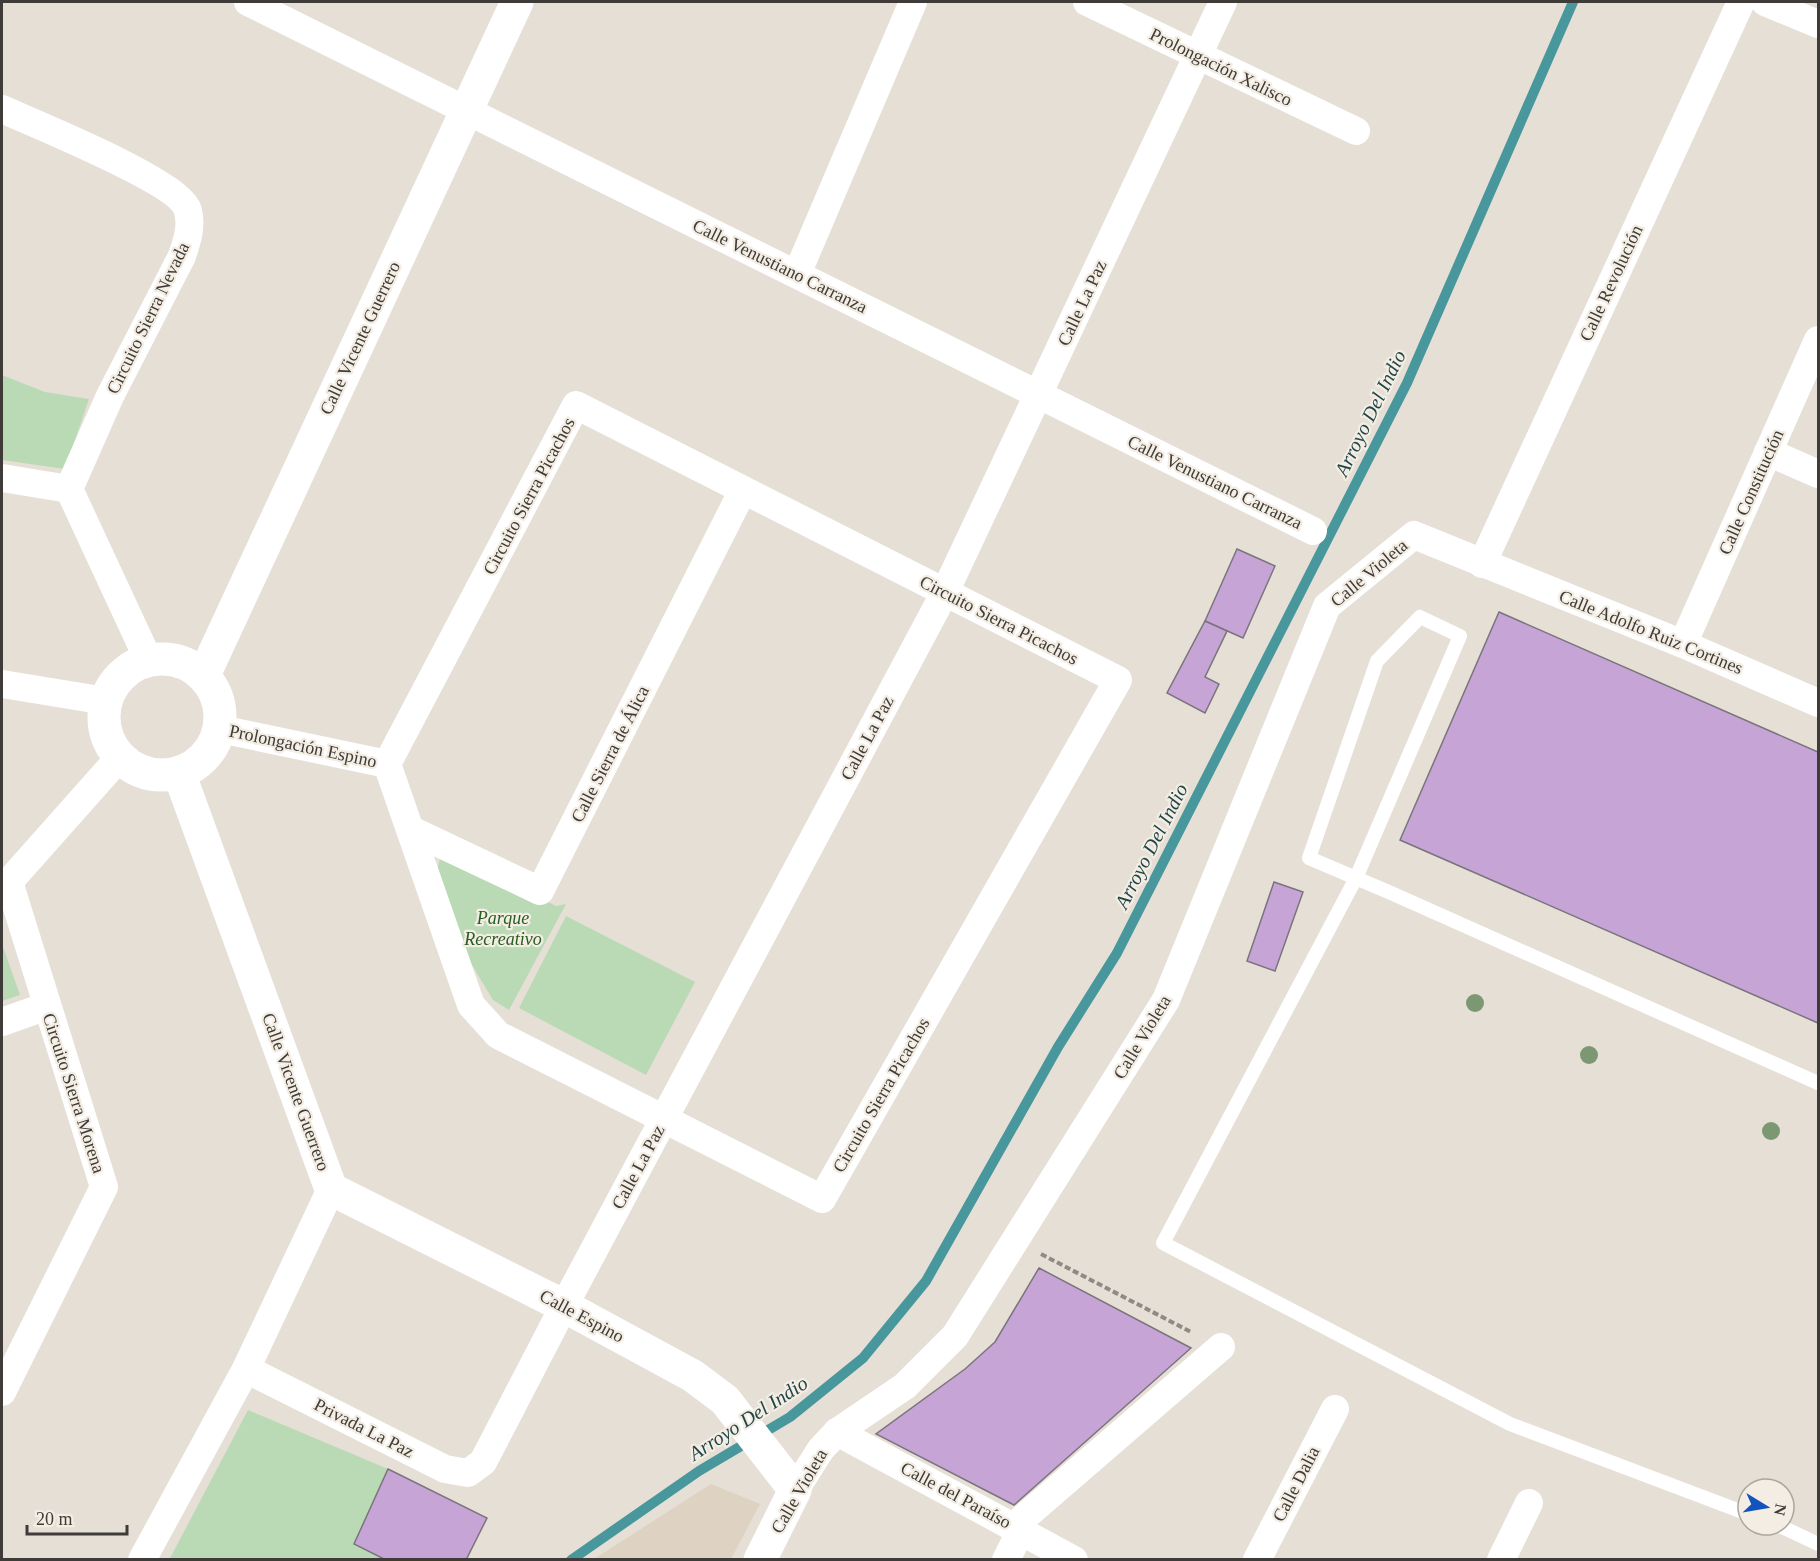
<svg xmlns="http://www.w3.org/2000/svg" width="1820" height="1561" font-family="'Times New Roman',serif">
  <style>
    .built { fill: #ded3c3 }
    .green { fill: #badab6 }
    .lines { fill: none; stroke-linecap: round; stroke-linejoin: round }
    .stream { stroke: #47979c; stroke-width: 10 }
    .building { fill: #c6a5d6; stroke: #7a747d; stroke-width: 1.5 }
    .path { stroke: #8f8a84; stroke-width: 4; stroke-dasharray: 6 3; stroke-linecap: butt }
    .lane { stroke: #fff; stroke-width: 14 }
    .street { stroke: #fff; stroke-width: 28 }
    .secondary { stroke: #fff; stroke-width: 33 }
    .tree { fill: #7c9872 }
    .labels { text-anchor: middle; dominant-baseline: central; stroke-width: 4.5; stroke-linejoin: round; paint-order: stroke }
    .street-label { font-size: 18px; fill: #3e3b38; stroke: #f3ede3 }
    .park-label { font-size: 18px; font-style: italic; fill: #265d20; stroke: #f3ede3 }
    .water-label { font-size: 20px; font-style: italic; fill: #1f4548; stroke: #f3ede3 }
  </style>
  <rect width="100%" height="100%" fill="#e6dfd6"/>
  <path class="built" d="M711 1484 760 1504 731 1559H594Z"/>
  <g class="green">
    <path d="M2 375 45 392 89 399 65 469 2 460Z"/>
    <path d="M441 854 490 874 556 906 566 904 509 1010 493 1000 466 955 436 876Z"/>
    <path d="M566 916 695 982 646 1075 519 1008Z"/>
    <path d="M2 944 20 995 2 1001Z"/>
    <path d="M248 1410 388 1469 354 1544 386 1559 169 1560Z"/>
  </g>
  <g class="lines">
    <path class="stream" d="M571 1560 699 1471 790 1417 863 1358 926 1281 1058 1047 1117 953 1407 383 1573 2"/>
  </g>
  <g class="building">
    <path d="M1237 549 1275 566 1243 638 1205 621Z"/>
    <path d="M1499 612 1818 752V1023L1400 840Z"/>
    <path d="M1205 621 1227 631 1205 677 1219 684 1205 713 1167 693Z"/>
    <path d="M1274 882 1303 892 1275 971 1247 961Z"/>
    <path d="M1039 1268 1191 1348 1014 1505 876 1434 965 1369 995 1342Z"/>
    <path d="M388 1469 487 1518 466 1560H386L354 1544Z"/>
  </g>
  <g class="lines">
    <path class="path" d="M1041 1254 1191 1332"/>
    <g class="lane">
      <path d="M1748 1514 1510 1424 1163 1243 1356 878 1460 636 1420 617 1377 661 1309 858 1391 893 1818 1083"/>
      <path d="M1778 1525 1818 1544"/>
    </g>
    <g class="street">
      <path d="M248 2 1313 531"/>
      <path d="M1087 2 1356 131"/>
      <path d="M1765 2 1818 24"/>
      <path d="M2 109C34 124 181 182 188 211 192 227 187 241 182 256L110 396 69 489 2 478"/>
      <path d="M797 274 913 2"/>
      <path d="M576 405 1118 680 822 1199 498 1035 471 1005 387 764Z"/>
      <path d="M1768 452 1818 474"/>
      <path d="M69 489 148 659"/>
      <path d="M1482 564 1741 2"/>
      <path d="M1683 644 1818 340"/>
      <path d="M2 684 106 701"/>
      <path d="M220 729 387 764"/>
      <path d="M411 830 540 891 743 490"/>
      <path d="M2 881 9 882 104 1187 2 1392"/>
      <path d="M9 882 120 757"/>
      <path d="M2 1022 47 1006"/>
      <path d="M246 1369 445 1469 468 1473 483 1462 564 1306 945 592 1223 2"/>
      <path d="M837 1432 1074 1560"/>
      <path d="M795 1490 821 1449 837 1432 905 1386 955 1336 1166 1000 1327 606 1414 535 1683 644 1818 703"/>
      <path d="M1014 1526 1221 1347"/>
      <path d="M142 1560 246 1369 331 1189"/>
      <path d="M1006 1560 1021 1530"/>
      <path d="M1257 1560 1335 1409"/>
      <path d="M1501 1560 1529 1503"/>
    </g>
    <g class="secondary">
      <circle cx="162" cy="717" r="58"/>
      <path d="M204 675 517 2"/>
      <path d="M179 773 331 1189 564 1306 693 1376 725 1400 795 1490 760 1560"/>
    </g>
  </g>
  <g class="tree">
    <circle cx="1475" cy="1003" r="9"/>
    <circle cx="1589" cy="1055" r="9"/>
    <circle cx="1771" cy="1131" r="9"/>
  </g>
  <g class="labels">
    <g class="street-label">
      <text transform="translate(1221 67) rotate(26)">Prolongación Xalisco</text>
      <text transform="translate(780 266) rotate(26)">Calle Venustiano Carranza</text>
      <text transform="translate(1611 283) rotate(-65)">Calle Revolución</text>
      <text transform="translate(1082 303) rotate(-65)">Calle La Paz</text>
      <text transform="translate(148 318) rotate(-64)">Circuito Sierra Nevada</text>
      <text transform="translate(360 338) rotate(-65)">Calle Vicente Guerrero</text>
      <text transform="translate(1215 482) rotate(26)">Calle Venustiano Carranza</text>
      <text transform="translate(1751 492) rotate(-66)">Calle Constitución</text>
      <text transform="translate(529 496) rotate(-62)">Circuito Sierra Picachos</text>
      <text transform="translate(1369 573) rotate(-40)">Calle Violeta</text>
      <text transform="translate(999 620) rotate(27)">Circuito Sierra Picachos</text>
      <text transform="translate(1651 632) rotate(22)">Calle Adolfo Ruiz Cortines</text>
      <text transform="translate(867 738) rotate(-62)">Calle La Paz</text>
      <text transform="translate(303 746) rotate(12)">Prolongación Espino</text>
      <text transform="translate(610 754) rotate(-63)">Calle Sierra de Álica</text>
      <text transform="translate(1142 1037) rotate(-59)">Calle Violeta</text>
      <text transform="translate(296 1092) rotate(70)">Calle Vicente Guerrero</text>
      <text transform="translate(74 1093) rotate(72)">Circuito Sierra Morena</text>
      <text transform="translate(881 1095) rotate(-60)">Circuito Sierra Picachos</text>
      <text transform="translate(638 1167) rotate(-62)">Calle La Paz</text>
      <text transform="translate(582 1316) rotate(28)">Calle Espino</text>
      <text transform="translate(364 1428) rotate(27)">Privada La Paz</text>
      <text transform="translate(1296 1484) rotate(-63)">Calle Dalia</text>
      <text transform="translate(799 1491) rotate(-60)">Calle Violeta</text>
      <text transform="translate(956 1495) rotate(28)">Calle del Paraíso</text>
    </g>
    <g class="park-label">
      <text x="503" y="918">Parque<tspan x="503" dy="21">Recreativo</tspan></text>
    </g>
    <g class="water-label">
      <text transform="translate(1370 413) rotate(-64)">Arroyo Del Indio</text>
      <text transform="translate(1151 846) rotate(-63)">Arroyo Del Indio</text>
      <text transform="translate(748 1418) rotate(-33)">Arroyo Del Indio</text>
    </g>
  </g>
  <rect width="1820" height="1561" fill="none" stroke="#3e3b38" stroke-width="6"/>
  <g transform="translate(1766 1507) rotate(101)"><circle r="28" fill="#f3ede3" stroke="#aba69f" stroke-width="1.5"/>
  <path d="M0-4.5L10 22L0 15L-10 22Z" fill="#1253be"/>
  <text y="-9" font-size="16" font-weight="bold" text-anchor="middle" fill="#3e3b38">N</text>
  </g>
  <path d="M27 1525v9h100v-9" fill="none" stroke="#3e3b38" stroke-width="3"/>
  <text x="36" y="1525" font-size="18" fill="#3e3b38" stroke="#f3ede3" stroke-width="4.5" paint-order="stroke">20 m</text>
</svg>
